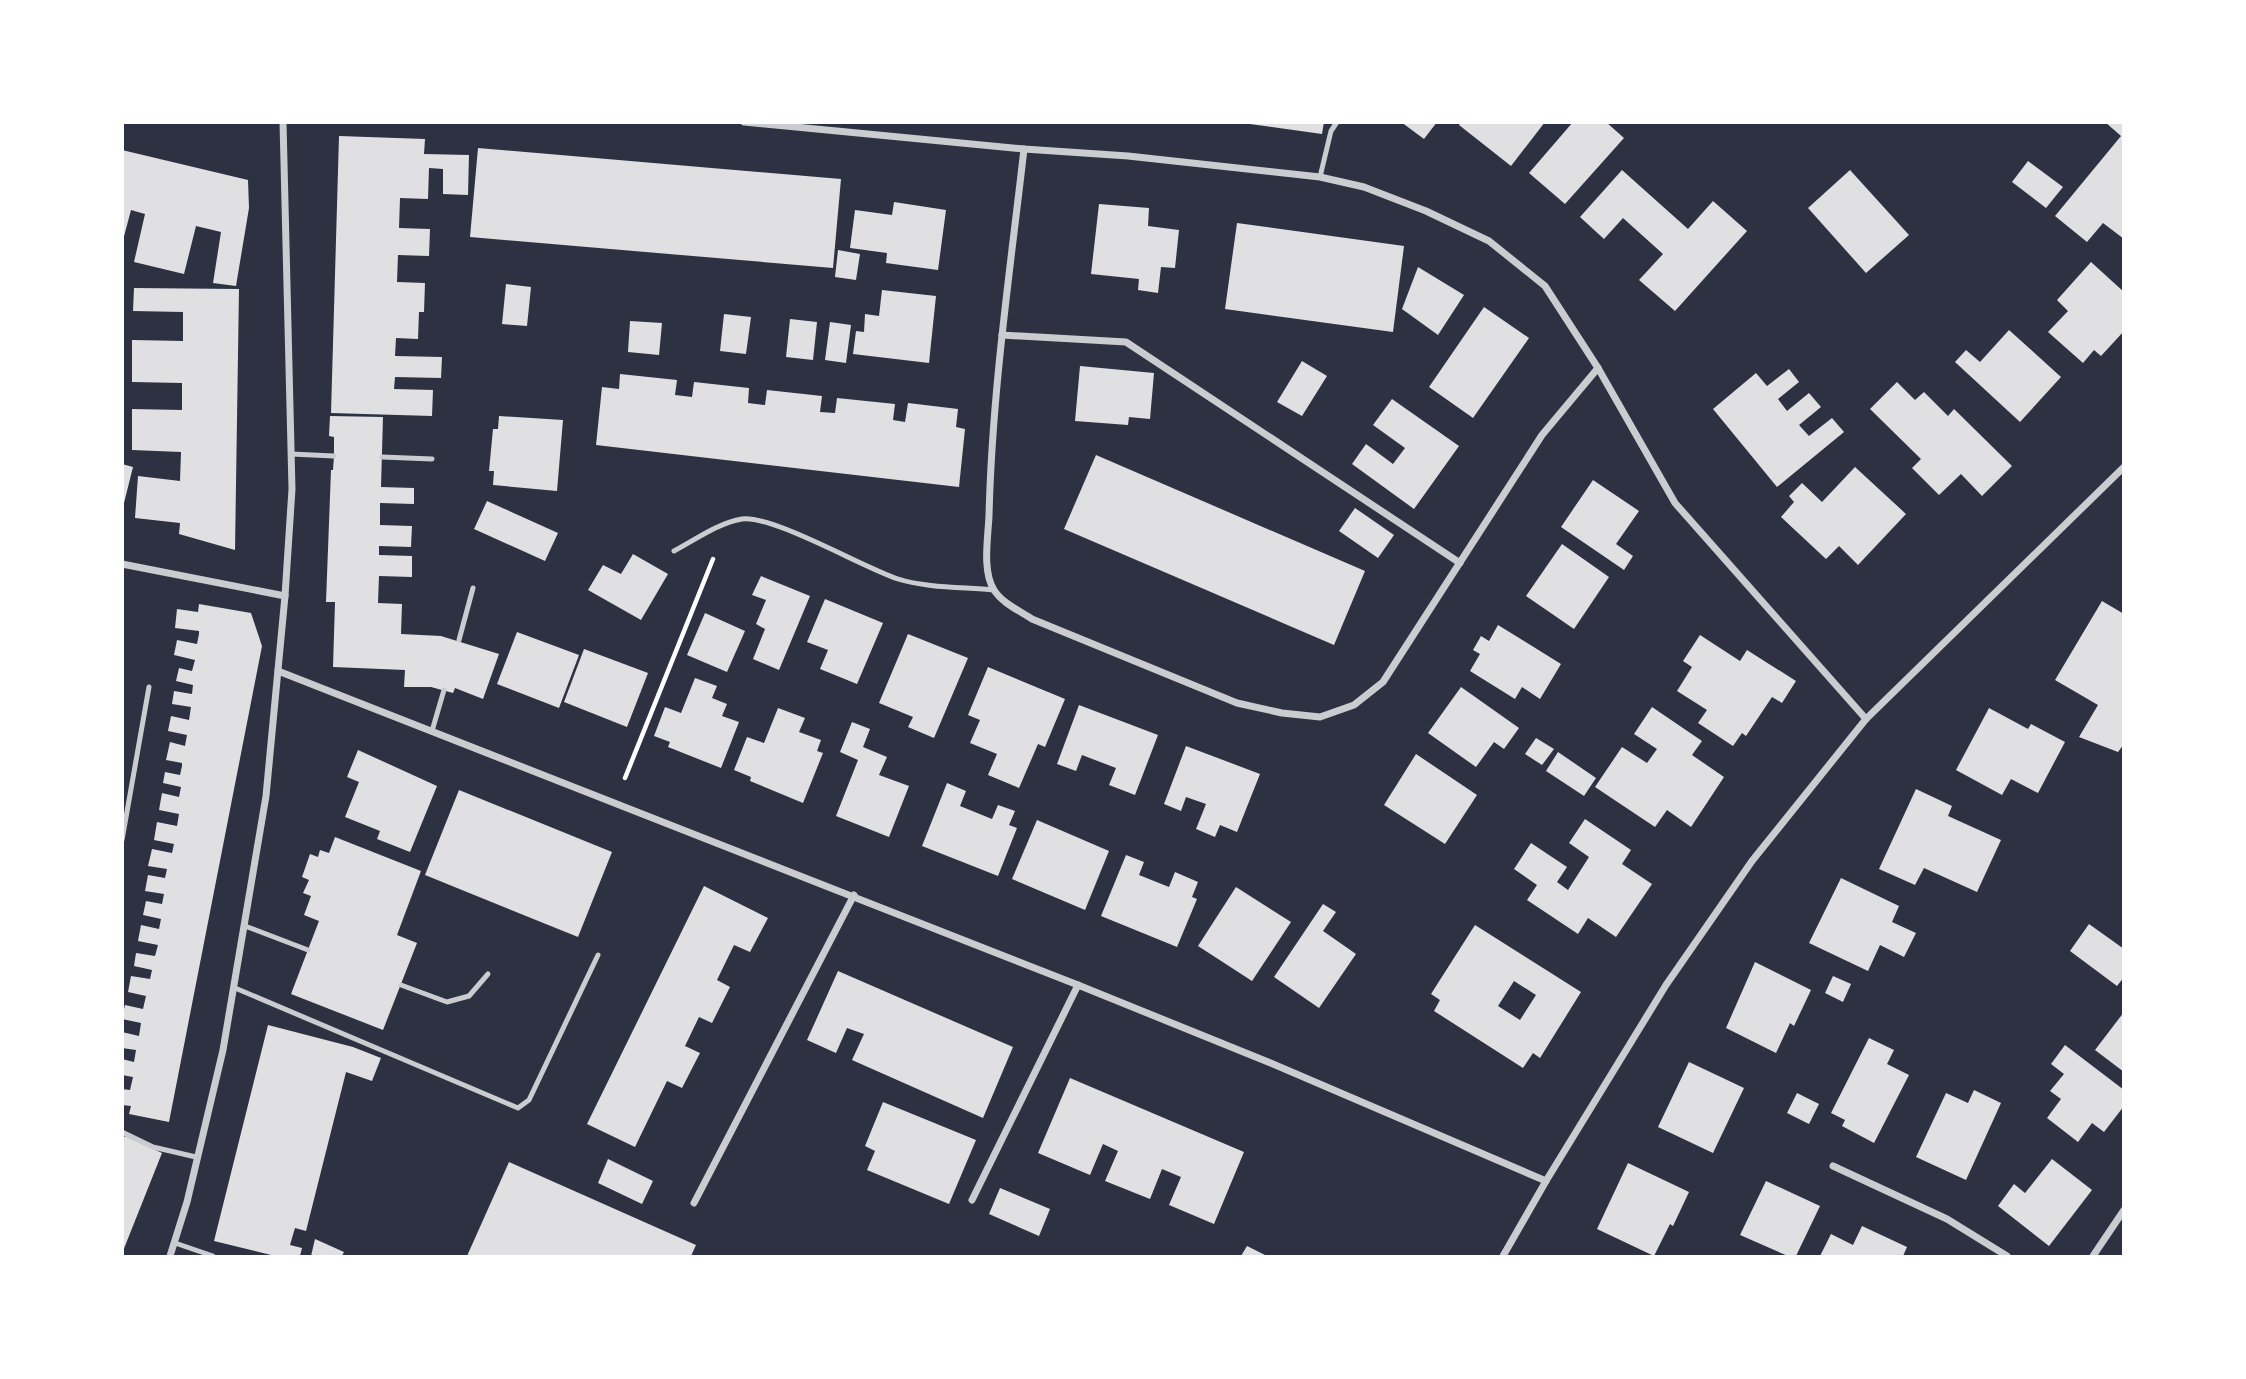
<svg xmlns="http://www.w3.org/2000/svg" width="2246" height="1379" font-family="'Times New Roman',serif">
  <style>
    .building { fill: #e0e0e3; fill-rule: evenodd }
    .lines { fill: none; stroke-linecap: round; stroke-linejoin: round }
    .path { stroke: #fff; stroke-width: 4.5 }
    .service { stroke: #caccd0; stroke-width: 5 }
    .minor { stroke: #caccd0; stroke-width: 7 }
  </style>
  <rect width="100%" height="100%" fill="#2d3142"/>
  <g class="building">
    <path d="M1235 122H1324L1322 134Z"/>
    <path d="M1401 122H1437L1424 139Z"/>
    <path d="M1461 122H1545L1511 166 1459 125Z"/>
    <path d="M1573 122H1606L1624 138 1565 204 1529 173Z"/>
    <path d="M2105 122H2124V239L2103 223 2087 242 2055 216 2121 136Z"/>
    <path d="M339 136 425 139 424 154 469 155 468 195 443 194V169L429 168 428 199 400 198 399 228 430 229 429 256 398 255 397 282 425 283 424 312H419L418 339 396 338 395 356 442 357 441 378 395 377 394 389 433 390 432 416 331 413Z"/>
    <path d="M478 148 841 179 833 268 470 237Z"/>
    <path d="M122 150 248 180 249 208 236 286 213 283 221 232 196 226 184 274 134 262 145 214 131 210 122 244Z"/>
    <path d="M2028 161 2063 187 2046 208 2012 182Z"/>
    <path d="M1622 170 1688 229 1713 201 1747 231 1675 311 1639 280 1663 254 1623 218 1604 239 1580 217Z"/>
    <path d="M1850 170 1909 235 1866 273 1808 208Z"/>
    <path d="M894 202 946 210 938 270 886 263 887 253 850 248 855 210 892 215Z"/>
    <path d="M1099 204 1149 208 1148 226 1179 230 1175 268 1161 267 1158 293 1138 290 1139 279 1091 274Z"/>
    <path d="M1237 223 1404 246 1393 332 1225 309Z"/>
    <path d="M838 250 860 254 856 280 835 277Z"/>
    <path d="M2091 262 2124 292V331L2101 356 2094 350 2083 363 2048 332 2068 311 2057 300Z"/>
    <path d="M1418 267 1464 295 1438 335 1402 309Z"/>
    <path d="M506 284 531 287 527 326 502 324Z"/>
    <path d="M134 288 239 289 235 550 179 534 180 523 135 518 138 476 180 481 181 452 132 450V409L182 410V383L132 382V340L183 341V312L133 311Z"/>
    <path d="M882 290 936 296 929 363 853 354 856 331 864 332 865 314 879 316Z"/>
    <path d="M1484 307 1529 338 1473 418 1429 387Z"/>
    <path d="M724 314 751 317 746 354 720 351Z"/>
    <path d="M790 319 817 322 813 360 786 357Z"/>
    <path d="M630 321 662 323 659 355 628 352Z"/>
    <path d="M830 322 851 325 846 363 825 360Z"/>
    <path d="M2009 330 2061 377 2020 422 1955 362 1966 350 1980 362Z"/>
    <path d="M1302 361 1327 376 1302 416 1277 402Z"/>
    <path d="M1080 366 1154 373 1150 419 1129 417 1128 425 1075 421Z"/>
    <path d="M1789 369 1799 382 1778 399 1787 411 1809 393 1821 407 1799 425 1809 436 1832 418 1844 432 1777 487 1713 409 1756 373 1767 386Z"/>
    <path d="M620 374 677 380 675 395 692 397 694 382 749 388 748 403 765 405 767 390 822 396 820 412 835 413 837 398 895 404 893 420 905 422 908 403 958 409 956 427 965 429 959 487 596 445 602 387 619 389Z"/>
    <path d="M1897 382 1915 400 1924 392 1948 416 1954 409 2012 466 1982 496 1961 474 1939 495 1912 468 1921 459 1870 409Z"/>
    <path d="M1392 399 1459 446 1414 509 1352 464 1366 444 1393 464 1405 448 1373 425Z"/>
    <path d="M330 416 383 417 381 487 414 488V504L380 503V525L412 526 411 547 379 546V555L412 556V577L379 576 378 603 402 604 401 634 441 636 499 654 483 699 455 688 453 693 431 687H404L405 670 333 667 335 602H326L331 470H333L334 456V437L329 436Z"/>
    <path d="M499 416 563 420 557 491 493 485 494 471H489L493 429H498Z"/>
    <path d="M1096 455 1365 571 1334 645 1064 529Z"/>
    <path d="M122 464 133 467 123 507H122Z"/>
    <path d="M1855 467 1906 514 1858 565 1839 546 1826 559 1781 517 1794 502 1789 496 1802 483 1822 502Z"/>
    <path d="M1593 480 1639 511 1616 544 1633 556 1624 570 1561 527Z"/>
    <path d="M487 501 558 533 545 561 474 529Z"/>
    <path d="M1355 508 1394 535 1378 558 1339 531Z"/>
    <path d="M1562 544 1609 577 1574 629 1526 596Z"/>
    <path d="M633 554 668 574 641 620 588 590 603 565 621 574Z"/>
    <path d="M761 576 810 596 779 670 753 659 765 629 756 624 766 600 752 595Z"/>
    <path d="M825 599 883 623 857 684 820 669 828 650 807 642Z"/>
    <path d="M2102 601 2124 614V744L2118 752 2079 737 2098 705 2055 680Z"/>
    <path d="M199 604 251 613 262 646 169 1122 129 1114 131 1106 122 1105V1089L130 1090 133 1077 122 1075V1059L134 1062 136 1050 122 1048V1032L139 1036 141 1023 122 1019V1017L125 1005 143 1009 146 996 128 992 131 976 150 979 152 970 134 966 136 953 155 956 158 945 138 941 141 925 159 929 161 919 143 915 146 901 162 904 164 894 145 891 148 875 165 878 167 869 148 866 152 849 172 853 174 844 154 840 157 822 177 826 179 814 159 810 162 793 179 797 181 787 163 783 165 772 180 775 182 766V763L166 760 170 742 185 746 187 735 168 731 171 716 189 720 191 707 172 704 174 691 192 694 193 685 176 681 179 668 192 671 195 660 174 655 177 640 197 644 199 634V631L175 628 177 609 198 612Z"/>
    <path d="M705 613 745 631 727 672 687 655Z"/>
    <path d="M1498 625 1561 664 1540 699 1522 687 1515 699 1470 671 1480 654 1473 650 1481 636 1489 641Z"/>
    <path d="M517 632 579 655 559 708 497 684Z"/>
    <path d="M908 634 968 658 934 738 908 727 913 717 879 703Z"/>
    <path d="M1700 635 1740 661 1747 650 1796 681 1782 703 1772 697 1746 736 1742 733 1733 746 1698 723 1707 710 1677 691 1692 667 1683 661Z"/>
    <path d="M584 649 648 673 627 727 564 702Z"/>
    <path d="M988 667 1065 699 1045 747 1038 744 1019 788 988 775 997 754 970 743 980 720 968 715Z"/>
    <path d="M695 678 717 686 712 698 727 704 722 716 739 722 721 768 668 747 670 742 654 736 665 707 681 713Z"/>
    <path d="M1461 687 1519 728 1504 749 1494 742 1476 767 1428 733Z"/>
    <path d="M1079 705 1158 735 1135 795 1109 785 1116 768 1082 755 1076 771 1057 764Z"/>
    <path d="M1652 707 1702 741 1692 755 1724 777 1691 827 1667 810 1655 827 1595 787 1622 747 1647 763 1657 749 1634 734Z"/>
    <path d="M778 708 805 718 799 732 821 740 817 751 823 753 803 803 750 781 751 777 734 770 747 737 764 743Z"/>
    <path d="M1989 708 2028 729 2031 724 2065 742 2038 793 2011 779 2002 795 1956 770Z"/>
    <path d="M852 722 870 729 863 747 887 757 879 775 909 786 889 837 836 816 858 760 840 752Z"/>
    <path d="M1536 738 1554 749 1542 765 1525 754Z"/>
    <path d="M1186 746 1260 774 1237 832 1220 825 1215 837 1196 829 1206 804 1186 797 1181 811 1164 804Z"/>
    <path d="M358 750 437 786 410 852 377 839 380 831 345 817 359 782 347 777Z"/>
    <path d="M1558 752 1596 778 1584 796 1546 771Z"/>
    <path d="M1416 754 1477 795 1445 844 1384 805Z"/>
    <path d="M947 783 966 791 960 806 992 819 998 805 1015 811 1009 825 1017 828 998 876 922 846Z"/>
    <path d="M1916 789 1952 806 1948 816 2001 840 1977 892 1924 868 1915 885 1879 869Z"/>
    <path d="M459 790 612 852 578 937 425 875Z"/>
    <path d="M1585 819 1631 850 1622 864 1652 884 1616 937 1588 918 1578 934 1527 900 1537 885 1514 869 1531 843 1567 867 1557 882 1568 890 1589 857 1569 843Z"/>
    <path d="M1037 820 1109 851 1085 910 1012 879Z"/>
    <path d="M335 837 421 871 397 935 417 943 383 1030 291 994 319 921 304 915 311 896 303 893 309 880 302 877 310 854 318 857 320 850 329 853Z"/>
    <path d="M1126 855 1144 862 1139 875 1169 887 1175 872 1198 882 1192 897 1197 899 1177 947 1101 916Z"/>
    <path d="M1841 878 1899 906 1892 922 1916 933 1904 957 1880 945 1868 971 1809 943Z"/>
    <path d="M704 886 768 918 750 952 734 945 717 980 730 987 712 1023 699 1017 685 1046 700 1053 682 1088 667 1081 635 1147 587 1124Z"/>
    <path d="M1236 887 1291 922 1252 981 1198 946Z"/>
    <path d="M1323 904 1336 912 1323 931 1356 954 1319 1008 1274 977Z"/>
    <path d="M2089 924 2124 949V977L2117 986 2070 951Z"/>
    <path d="M1475 925 1581 992 1540 1058 1533 1053 1523 1068 1434 1011 1440 1000 1431 994ZM1514 981 1536 995 1520 1020 1498 1006Z"/>
    <path d="M1755 962 1811 990 1794 1026 1790 1023 1776 1053 1726 1028Z"/>
    <path d="M838 971 1013 1047 983 1118 852 1060 864 1034 847 1028 836 1053 807 1040Z"/>
    <path d="M1833 976 1851 984 1843 1002 1825 993Z"/>
    <path d="M2124 1012V1072L2095 1050Z"/>
    <path d="M268 1025 353 1047 381 1058 372 1081 346 1072 306 1231 295 1228 290 1245 302 1248 300 1256H275L214 1241Z"/>
    <path d="M1869 1038 1894 1050 1887 1064 1909 1075 1874 1143 1842 1126 1845 1120 1831 1113Z"/>
    <path d="M2065 1045 2124 1090V1106L2104 1132 2092 1123 2078 1142 2047 1118 2061 1099 2050 1091 2064 1074 2051 1064Z"/>
    <path d="M1689 1062 1744 1088 1713 1153 1658 1127Z"/>
    <path d="M1070 1078 1244 1152 1214 1224 1169 1205 1181 1177 1162 1169 1150 1199 1105 1181 1118 1151 1103 1144 1090 1175 1038 1153Z"/>
    <path d="M1974 1090 2001 1103 1966 1180 1916 1157 1946 1093 1968 1103Z"/>
    <path d="M1797 1093 1819 1104 1809 1124 1787 1113Z"/>
    <path d="M883 1102 976 1140 949 1204 867 1170 875 1151 865 1146Z"/>
    <path d="M125 1136 162 1153 123 1251 122 1140Z"/>
    <path d="M608 1159 653 1181 642 1204 598 1183Z"/>
    <path d="M2052 1159 2092 1190 2049 1246 1998 1206 2014 1184 2025 1193Z"/>
    <path d="M509 1162 696 1245 691 1256H467Z"/>
    <path d="M1628 1163 1689 1192 1673 1226 1670 1224 1654 1256 1597 1229Z"/>
    <path d="M1766 1181 1820 1206 1796 1256H1788L1740 1235Z"/>
    <path d="M1000 1188 1050 1209 1039 1236 989 1214Z"/>
    <path d="M1862 1226 1907 1247 1903 1256H1820L1831 1234 1853 1245Z"/>
    <path d="M315 1239 344 1252 342 1256H311Z"/>
    <path d="M1247 1246 1267 1256H1241Z"/>
  </g>
  <g class="lines">
    <path class="path" d="M625 778 713 559"/>
    <g class="service">
      <path d="M1320 177 1331 131 1337 122"/>
      <path d="M291 454 334 456"/>
      <path d="M382 457 432 459"/>
      <path d="M674 551C695 540 718 523 742 519 773 515 862 567 898 579 927 588 963 587 994 590"/>
      <path d="M459 640 473 588"/>
      <path d="M432 731 444 690"/>
      <path d="M122 840 149 687"/>
      <path d="M245 926 308 950"/>
      <path d="M401 985 447 1002 469 996 488 974"/>
      <path d="M235 988 518 1108 529 1100 598 955"/>
      <path d="M122 1132 153 1147 196 1157"/>
      <path d="M175 1243 213 1256"/>
    </g>
    <g class="minor">
      <path d="M744 122 1024 149 1128 156 1320 177 1364 187 1426 211 1489 241 1545 286 1598 368 1675 503 1866 719"/>
      <path d="M1024 149C1010 271 992 393 989 516 988 538 982 571 994 590 1002 603 1020 611 1032 619L1237 703 1282 713 1320 717 1354 705 1383 682 1542 435 1598 368"/>
      <path d="M1002 335 1126 342 1460 563"/>
      <path d="M122 564 285 596"/>
      <path d="M278 671 1078 985 1273 1064 1546 1181"/>
      <path d="M1833 1166 1947 1219 2007 1256"/>
      <path d="M972 1200 1078 985"/>
      <path d="M694 1203 854 895"/>
      <path d="M170 1256 187 1202 223 1050 266 796 285 596 292 489 283 122"/>
      <path d="M1503 1256 1546 1181 1666 985 1752 861 1866 719 2124 467"/>
      <path d="M2093 1256 2124 1210"/>
    </g>
  </g>
  <rect width="2246" height="1379" fill="none" stroke="#ffffff" stroke-width="248"/>
</svg>
